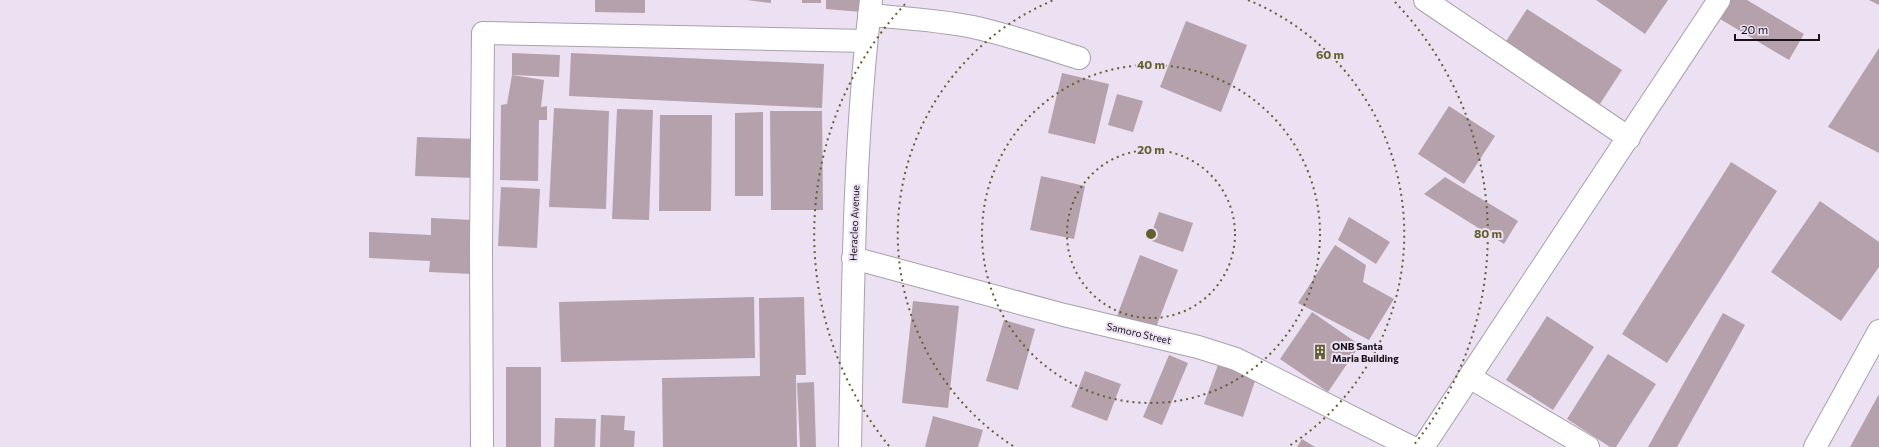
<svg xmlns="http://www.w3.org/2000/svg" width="1879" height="447" font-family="Commissioner,sans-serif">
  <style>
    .building { fill: #b4a1ab }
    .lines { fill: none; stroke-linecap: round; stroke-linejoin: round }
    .street-casing { stroke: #aa9faf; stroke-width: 24 }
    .secondary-casing { stroke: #aa9faf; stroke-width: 24 }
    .street { stroke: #fff; stroke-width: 22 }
    .secondary { stroke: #fff; stroke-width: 22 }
    .ring { fill: none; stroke: #63602d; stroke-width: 2; stroke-dasharray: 2 4 }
    .labels { text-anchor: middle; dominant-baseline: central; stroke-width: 4; stroke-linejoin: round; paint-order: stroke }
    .street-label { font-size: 10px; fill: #171319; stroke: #ece1f2 }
    .poi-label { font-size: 10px; font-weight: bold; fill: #171319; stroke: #ece1f2; text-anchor: start }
    .centre { fill: #63602d; stroke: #ece1f2; stroke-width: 2 }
    .ring-label { font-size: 12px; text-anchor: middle; font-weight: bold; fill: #63602d; stroke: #ece1f2; stroke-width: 4; stroke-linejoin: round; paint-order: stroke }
  </style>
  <rect width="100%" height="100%" fill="#ece1f2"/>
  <g class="building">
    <path d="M595 0H645V13L595 12Z"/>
    <path d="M747 0H771V3Z"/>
    <rect x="802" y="0" width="19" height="3"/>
    <path d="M826 0H862L861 12 826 9Z"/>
    <path d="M1596 0H1668L1645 34Z"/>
    <path d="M1725 0H1747L1804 34 1789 60 1715 16Z"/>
    <path d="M1869 0H1879V5Z"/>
    <path d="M1527 9 1622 70 1598 107 1503 46Z"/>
    <path d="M1186 21 1247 45 1221 112 1160 87Z"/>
    <path d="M1879 48V153L1828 127Z"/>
    <path d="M512 53 560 55 559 77 512 75Z"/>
    <path d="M571 53 824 64 822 108 569 96Z"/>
    <path d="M1062 73 1109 84 1095 144 1048 133Z"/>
    <path d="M512 75 544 80 541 107 547 106V120H539L538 181 500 180 501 105 507 104Z"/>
    <path d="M1117 94 1143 101 1133 132 1108 125Z"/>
    <path d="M1449 106 1495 136 1464 184 1418 154Z"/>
    <path d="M554 108 609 111 606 209 549 207Z"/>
    <path d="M617 109 653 110 649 220 612 219Z"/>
    <path d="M770 111H822L823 210H771Z"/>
    <path d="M763 112V196H735V113Z"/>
    <path d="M660 115H712L711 211H659Z"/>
    <path d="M417 137 478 139 477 178 415 176Z"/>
    <path d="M1731 162 1777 191 1667 363 1622 334Z"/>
    <path d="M1041 176 1085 186 1074 239 1030 230Z"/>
    <path d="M1445 177 1518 221 1504 244 1424 194Z"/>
    <path d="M501 187 540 189 537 248 498 246Z"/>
    <path d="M1820 201 1879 242V267L1841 321 1771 272Z"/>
    <path d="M1159 212 1193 223 1183 252 1149 240Z"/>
    <path d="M1349 217 1390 242 1376 264 1338 240Z"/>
    <path d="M431 218 473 220 472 274 429 272 430 261 369 258V232L431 235Z"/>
    <path d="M1335 245 1366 265 1363 282 1394 299 1369 340 1298 303Z"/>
    <path d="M1140 255 1178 270 1155 330 1117 316Z"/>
    <path d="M754 297 755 358 561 362 559 302Z"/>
    <path d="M804 297 806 375H796L797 447H663L662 378 760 376 759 298Z"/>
    <path d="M913 301 959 306 948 408 902 403Z"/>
    <path d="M1312 312 1360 345 1328 392 1280 359Z"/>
    <path d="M1723 313 1745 325 1677 447H1648Z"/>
    <path d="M1547 316 1594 347 1553 410 1506 380Z"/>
    <path d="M1004 320 1035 329 1018 390 986 381Z"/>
    <path d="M1608 354 1656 384 1616 447H1610L1567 419Z"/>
    <path d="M1169 355 1188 363 1162 425 1143 417Z"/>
    <path d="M1219 362 1257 375 1243 417 1204 404Z"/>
    <rect x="506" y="367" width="35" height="80"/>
    <path d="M1085 371 1121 384 1107 421 1071 407Z"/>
    <path d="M814 382 816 447H800L797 383Z"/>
    <path d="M1879 394V447H1850Z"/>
    <path d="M601 415 625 416 624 430 635 431 634 447H600Z"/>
    <path d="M933 416 983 430 978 447H925Z"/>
    <path d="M555 418 596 419 595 447H554Z"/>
    <path d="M1302 439 1315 447H1297Z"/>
  </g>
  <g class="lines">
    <defs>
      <g id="street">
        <path d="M1425 0 1629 138"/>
        <path d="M869 15C903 18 939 20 973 27 1009 35 1044 47 1079 58"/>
        <path d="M853 258 1064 315 1198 347 1236 359 1411 447"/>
        <path d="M1471 378 1588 447"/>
        <path d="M482 447 481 248 483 33 866 41"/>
        <path d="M1423 447 1719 0"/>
        <path d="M1815 447 1879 331"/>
      </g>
      <path id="secondary" d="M850 447C853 298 853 149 871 0"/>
    </defs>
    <use href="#street" class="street-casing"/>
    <use href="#secondary" class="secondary-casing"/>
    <use href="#street" class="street"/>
    <use href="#secondary" class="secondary"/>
  </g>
  <g class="ring">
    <circle cx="1151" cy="234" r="84"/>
    <circle cx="1151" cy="234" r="169"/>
    <path d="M1013 446A253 253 0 0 1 1054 0M1248 0A253 253 0 0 1 1289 446"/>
    <path d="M889 446A337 337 0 0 1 907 2M1395 2A337 337 0 0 1 1413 446"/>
  </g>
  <defs>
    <symbol id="building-bare" viewBox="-9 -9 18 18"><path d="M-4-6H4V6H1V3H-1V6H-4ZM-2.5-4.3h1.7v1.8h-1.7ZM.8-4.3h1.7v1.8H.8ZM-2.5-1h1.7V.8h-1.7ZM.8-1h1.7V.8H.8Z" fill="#63602d" stroke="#ece1f2" stroke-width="2.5" paint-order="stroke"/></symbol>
  </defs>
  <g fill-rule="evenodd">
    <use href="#building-bare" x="1309" y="341" width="22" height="22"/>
  </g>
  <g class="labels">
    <g class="street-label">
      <text transform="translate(854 223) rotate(-88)">Heracleo Avenue</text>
      <text transform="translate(1139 333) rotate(13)">Samoro Street</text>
    </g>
    <g class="poi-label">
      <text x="1332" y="346">ONB Santa<tspan x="1332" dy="12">Maria Building</tspan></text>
    </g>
  </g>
  <circle cx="1151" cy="234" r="6" class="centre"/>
  <g class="ring-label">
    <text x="1330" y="59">60 m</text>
    <text x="1151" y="69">40 m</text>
    <text x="1151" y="154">20 m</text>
    <text x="1488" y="238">80 m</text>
  </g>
  <path d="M1735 34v6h84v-6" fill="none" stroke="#171319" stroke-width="2"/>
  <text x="1741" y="34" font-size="12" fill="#171319" stroke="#ece1f2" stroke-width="3" paint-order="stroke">20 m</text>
</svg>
